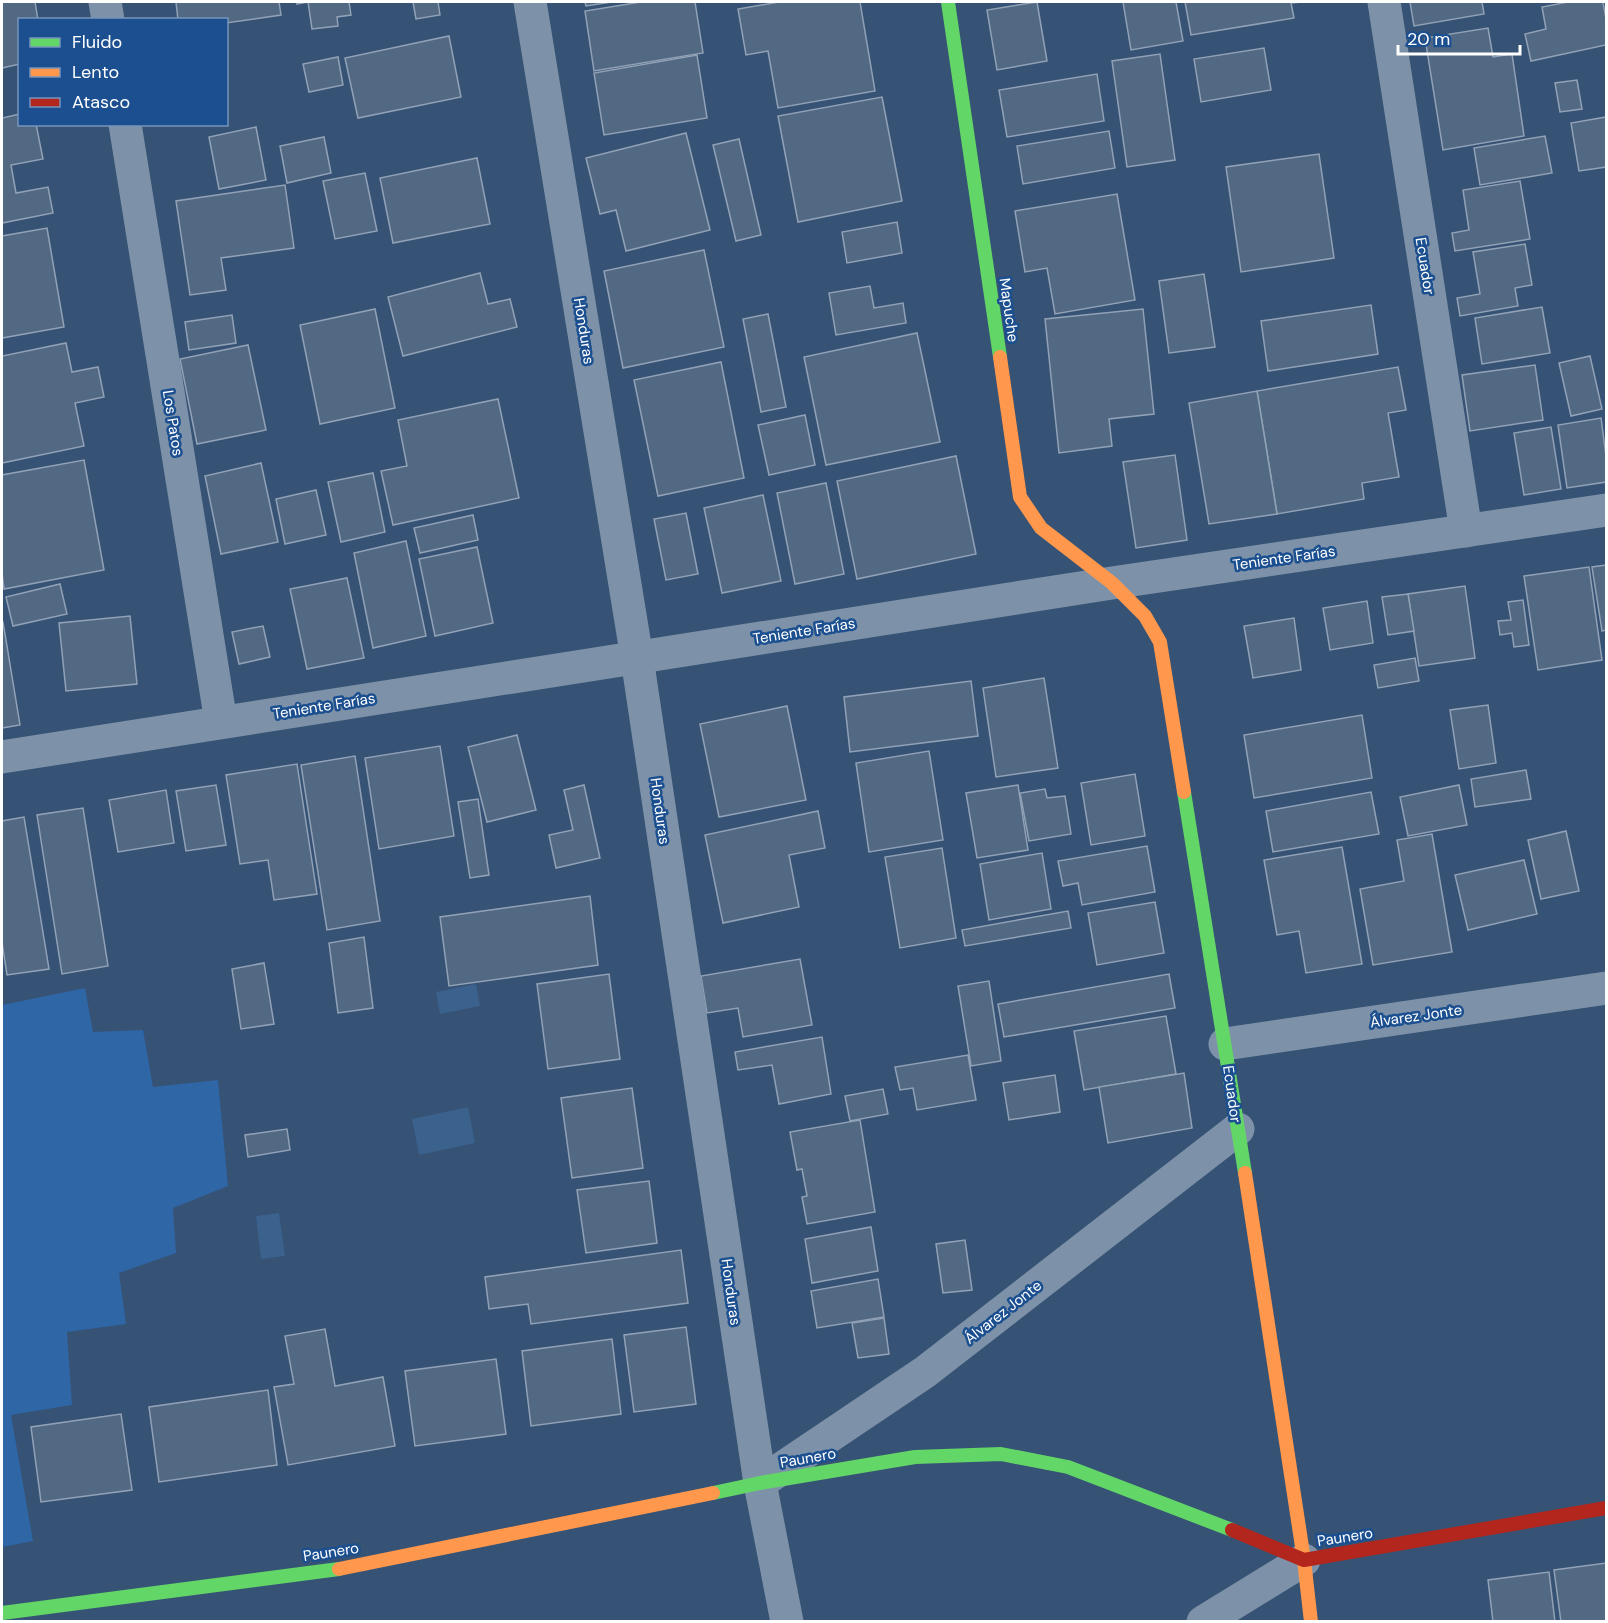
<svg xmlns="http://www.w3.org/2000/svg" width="1608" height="1623" font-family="'DM Sans',sans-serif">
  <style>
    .green { fill: #2f66a5 }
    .water { fill: #3b618d }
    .building { fill: #526984; stroke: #92a2b6; stroke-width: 1.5 }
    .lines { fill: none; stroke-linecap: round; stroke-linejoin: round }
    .street { stroke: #7d92a8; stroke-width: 33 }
    .fast { stroke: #63d668; stroke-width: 14 }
    .slow { stroke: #ff974d; stroke-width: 14 }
    .jam { stroke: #b3261e; stroke-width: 14 }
    .labels { text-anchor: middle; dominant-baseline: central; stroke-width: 5; stroke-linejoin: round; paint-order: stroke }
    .street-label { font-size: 15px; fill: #fff; stroke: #1b4f8f }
  </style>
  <rect width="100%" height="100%" fill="#365274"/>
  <path class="green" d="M85 988 93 1032 143 1030 153 1087 218 1080 228 1186 173 1208 176 1253 119 1273 126 1324 67 1332 72 1405 11 1415 33 1541 2 1547V1005Z"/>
  <g class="water">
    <path d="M476 984 480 1006 440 1014 436 992Z"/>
    <path d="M468 1107 475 1143 419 1155 412 1119Z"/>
    <path d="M279 1213 285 1256 261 1259 256 1216Z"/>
  </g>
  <g class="building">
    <path d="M2 2H35L38 20H20V64L2 68Z"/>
    <path d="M176 2H279L281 15 226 23V20H178Z"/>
    <path d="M297 2H349L351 15 337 17 338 26 312 29 308 2 297 4Z"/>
    <path d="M413 2H438L440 15 416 19Z"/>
    <path d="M585 2H612L586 6Z"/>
    <path d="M641 2H695L703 53 594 71 585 11Z"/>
    <path d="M779 2H860L875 91 778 108 768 51 746 55 738 9Z"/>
    <path d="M1037 2 1047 61 997 70 987 10Z"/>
    <path d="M1123 2H1176L1183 41 1131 50Z"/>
    <path d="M1185 2H1302L1291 3 1294 18 1191 35Z"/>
    <path d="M1410 2H1482L1484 14 1414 26Z"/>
    <path d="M1568 2H1603L1606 19V45L1531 61 1525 34 1546 29 1542 7Z"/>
    <path d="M1488 28 1493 57 1512 54 1524 136 1443 150 1425 38Z"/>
    <path d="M449 36 461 97 358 118 345 58Z"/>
    <path d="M1264 48 1271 90 1201 102 1194 59Z"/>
    <path d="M1160 54 1175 160 1127 167 1112 61Z"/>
    <path d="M697 55 707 118 604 135 594 73Z"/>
    <path d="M338 57 343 85 309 92 303 64Z"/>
    <path d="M1097 74 1104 121 1007 137 999 90Z"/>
    <path d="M1577 80 1582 109 1560 112 1555 83Z"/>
    <path d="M882 97 902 201 798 222 778 116Z"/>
    <path d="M20 114V124H36L43 159 11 165 16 193 48 187 53 213 2 223V118Z"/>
    <path d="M1606 117V167L1579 171 1571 123Z"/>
    <path d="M256 127 266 180 219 189 209 137Z"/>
    <path d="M1109 131 1115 168 1023 184 1017 146Z"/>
    <path d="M686 133 710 230 626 251 616 210 600 214 586 158Z"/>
    <path d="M1545 136 1552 173 1480 185 1474 148Z"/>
    <path d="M324 137 331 173 287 183 280 146Z"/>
    <path d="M739 139 761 235 736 241 713 145Z"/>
    <path d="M1319 154 1334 258 1241 272 1226 167Z"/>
    <path d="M477 158 490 224 393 243 380 178Z"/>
    <path d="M365 173 377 231 335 239 323 181Z"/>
    <path d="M1520 181 1530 239 1455 251 1452 233 1469 230 1463 190Z"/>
    <path d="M285 185 294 248 221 258 226 290 190 295 176 201Z"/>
    <path d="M1117 194 1135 300 1055 314 1047 268 1025 272 1015 211Z"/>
    <path d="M897 222 902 253 847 263 842 232Z"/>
    <path d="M47 228 64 327 2 338V236Z"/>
    <path d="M1525 244 1532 285 1515 288 1518 306 1460 316 1457 298 1480 294 1473 252Z"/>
    <path d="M704 250 724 347 623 368 604 271Z"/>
    <path d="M480 273 488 304 510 299 517 327 403 356 388 297Z"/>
    <path d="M1204 274 1215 347 1169 353 1159 281Z"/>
    <path d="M870 286 874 308 903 303 906 323 836 335 829 293Z"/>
    <path d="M1371 305 1378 354 1268 371 1261 321Z"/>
    <path d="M1542 307 1550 353 1482 364 1475 318Z"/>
    <path d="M375 309 395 408 320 424 300 325Z"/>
    <path d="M1143 309 1154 414 1109 419 1112 446 1059 453 1045 319Z"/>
    <path d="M768 314 786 407 761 412 743 319Z"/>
    <path d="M232 315 236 343 189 350 185 322Z"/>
    <path d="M917 333 940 442 826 465 804 357Z"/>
    <path d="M66 343 72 372 98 367 104 397 75 403 84 446 2 463V356Z"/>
    <path d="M248 345 266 430 197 444 180 359Z"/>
    <path d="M1590 356 1602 409 1571 416 1559 363Z"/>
    <path d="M721 362 744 478 658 496 634 380Z"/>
    <path d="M1535 365 1543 420 1470 431 1462 375Z"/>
    <path d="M1398 367 1406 410 1388 413 1399 477 1362 483 1364 499 1277 514 1257 391Z"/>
    <path d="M1257 391 1277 514 1209 524 1189 403Z"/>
    <path d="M498 399 519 498 393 525 381 471 407 466 398 420Z"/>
    <path d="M805 415 815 465 769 475 758 425Z"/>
    <path d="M1601 418 1606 456V482L1567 488 1558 425Z"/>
    <path d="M1551 427 1561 489 1524 495 1514 433Z"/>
    <path d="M1175 455 1187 540 1136 548 1123 462Z"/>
    <path d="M956 456 976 554 857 579 837 481Z"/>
    <path d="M84 460 104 570 4 589 2 573V475Z"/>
    <path d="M261 463 278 542 221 554 205 476Z"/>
    <path d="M373 473 385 532 341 542 328 482Z"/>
    <path d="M826 483 844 574 795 584 777 493Z"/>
    <path d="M316 490 326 535 285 544 276 499Z"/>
    <path d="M763 495 781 581 722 593 704 508Z"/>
    <path d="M686 513 698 574 666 580 654 519Z"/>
    <path d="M473 515 478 540 420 553 414 528Z"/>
    <path d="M406 541 426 636 373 648 354 553Z"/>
    <path d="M477 547 493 623 435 636 419 559Z"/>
    <path d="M1606 565V630L1602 631 1592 567Z"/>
    <path d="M1589 567 1602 660 1538 670 1524 576Z"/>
    <path d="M347 578 364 658 307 669 290 589Z"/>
    <path d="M60 584 67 614 13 626 6 597Z"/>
    <path d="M1465 586 1475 658 1419 666 1408 594Z"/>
    <path d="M1408 594 1414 631 1388 635 1382 597Z"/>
    <path d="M1523 600 1529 645 1514 647 1512 633 1500 635 1498 621 1511 620 1508 602Z"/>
    <path d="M1367 601 1373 643 1330 650 1323 608Z"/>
    <path d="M130 616 137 684 66 691 59 623Z"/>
    <path d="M1294 618 1301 670 1253 678 1244 626Z"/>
    <path d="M2 622H3L20 725 2 728Z"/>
    <path d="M263 626 270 657 239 664 232 632Z"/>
    <path d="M1415 658 1419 681 1378 688 1374 665Z"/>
    <path d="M1044 678 1058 768 996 777 983 688Z"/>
    <path d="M971 681 978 736 850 752 844 697Z"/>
    <path d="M1488 705 1496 763 1459 769 1450 710Z"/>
    <path d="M787 706 806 800 719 817 700 724Z"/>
    <path d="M1362 715 1372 778 1254 798 1244 735Z"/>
    <path d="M517 735 536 810 487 822 468 747Z"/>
    <path d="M440 746 454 836 379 849 365 758Z"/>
    <path d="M929 751 943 840 869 852 856 763Z"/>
    <path d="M355 756 380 921 327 930 301 765Z"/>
    <path d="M297 764 317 894 274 900 268 860 240 864 226 775Z"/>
    <path d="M1526 770 1531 799 1475 807 1471 779Z"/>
    <path d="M1135 774 1145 836 1091 845 1081 783Z"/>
    <path d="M216 785 226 845 186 851 176 791Z"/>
    <path d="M584 785 600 858 556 868 549 835 573 830 564 790Z"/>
    <path d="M1018 785 1028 850 977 858 966 793Z"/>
    <path d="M1459 785 1467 825 1408 836 1400 797Z"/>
    <path d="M1045 789 1047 798 1065 796 1071 834 1029 841 1020 793Z"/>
    <path d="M166 790 174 843 118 852 109 800Z"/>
    <path d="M1371 792 1379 834 1273 852 1266 811Z"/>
    <path d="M478 799 489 875 470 878 458 802Z"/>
    <path d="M83 808 108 966 62 974 37 815Z"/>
    <path d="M818 811 825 848 789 855 799 907 723 923 705 835Z"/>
    <path d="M24 817 49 969 7 975 2 942V821Z"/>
    <path d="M1566 831 1579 891 1541 899 1528 840Z"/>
    <path d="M1432 834 1452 952 1373 965 1360 889 1404 881 1397 840Z"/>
    <path d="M1147 846 1155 892 1082 905 1078 883 1063 886 1058 861Z"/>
    <path d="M1342 847 1362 964 1306 973 1299 931 1277 935 1264 860Z"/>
    <path d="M942 848 956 938 900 948 885 857Z"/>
    <path d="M1042 853 1051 909 989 920 980 864Z"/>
    <path d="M1524 860 1537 914 1468 930 1455 875Z"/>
    <path d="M590 896 598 965 449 986 440 917Z"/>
    <path d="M1155 902 1164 953 1097 965 1088 913Z"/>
    <path d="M1068 911 1071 928 965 946 962 930Z"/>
    <path d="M364 937 373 1008 338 1013 329 943Z"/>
    <path d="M800 959 812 1025 743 1037 738 1008 707 1013 701 976Z"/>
    <path d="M264 963 274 1024 241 1029 232 969Z"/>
    <path d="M609 974 620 1059 548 1069 537 984Z"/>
    <path d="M1169 974 1175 1008 1004 1037 998 1004Z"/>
    <path d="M989 981 1001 1061 971 1066 958 986Z"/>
    <path d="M1166 1016 1176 1074 1084 1090 1074 1031Z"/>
    <path d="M822 1037 831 1094 779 1104 772 1065 738 1070 735 1052Z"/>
    <path d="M968 1055 976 1100 917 1110 913 1088 900 1090 895 1067Z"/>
    <path d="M1184 1073 1192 1128 1108 1143 1099 1087Z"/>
    <path d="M1055 1075 1060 1112 1009 1120 1003 1083Z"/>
    <path d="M632 1088 643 1168 572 1178 561 1098Z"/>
    <path d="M883 1089 888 1114 850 1121 845 1096Z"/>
    <path d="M860 1120 875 1212 807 1224 802 1197 807 1196 802 1169 797 1170 790 1132Z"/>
    <path d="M287 1129 290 1150 248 1157 245 1135Z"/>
    <path d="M649 1181 657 1243 586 1253 577 1190Z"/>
    <path d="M871 1227 878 1271 812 1283 805 1239Z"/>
    <path d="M965 1240 972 1290 943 1293 936 1244Z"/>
    <path d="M681 1250 688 1303 531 1324 528 1304 489 1309 485 1277Z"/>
    <path d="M878 1279 884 1317 817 1328 811 1291Z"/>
    <path d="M884 1318 889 1354 858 1358 852 1323Z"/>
    <path d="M686 1327 696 1404 634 1412 624 1335Z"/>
    <path d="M325 1329 335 1386 383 1377 395 1446 288 1465 274 1387 294 1384 285 1336Z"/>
    <path d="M612 1339 621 1414 531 1426 522 1351Z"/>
    <path d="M496 1359 506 1434 415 1446 405 1371Z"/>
    <path d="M268 1390 277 1465 159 1482 149 1407Z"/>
    <path d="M121 1414 132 1490 41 1502 31 1427Z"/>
    <path d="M1606 1563V1622H1561L1554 1570Z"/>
    <path d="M1549 1572 1555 1622H1493L1488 1580Z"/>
  </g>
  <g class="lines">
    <g class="street">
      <path d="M105 2 108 20"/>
      <path d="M530 2 637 658 760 1483 787 1622"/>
      <path d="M1384 2 1466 531"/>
      <path d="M125 124 221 722"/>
      <path d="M2 757 1112 583 1606 510"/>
      <path d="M1225 1044 1606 988"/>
      <path d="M760 1483 925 1372 1238 1129"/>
      <path d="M1203 1622 1304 1560"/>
    </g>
    <g class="fast">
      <path d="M948 2 1000 357"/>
      <path d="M1184 792 1245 1173"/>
      <path d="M713 1493 760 1483 915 1457 1001 1454 1068 1467 1232 1530"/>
      <path d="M2 1613 339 1569"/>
    </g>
    <g class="slow">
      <path d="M1000 357 1020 497 1041 528 1112 583 1145 616 1160 642 1184 792"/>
      <path d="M1245 1173 1304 1560 1311 1622"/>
      <path d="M339 1569 713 1493"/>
    </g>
    <path class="jam" d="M1232 1530 1304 1560 1606 1508"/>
  </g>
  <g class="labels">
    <g class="street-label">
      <text transform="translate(1425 266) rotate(81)">Ecuador</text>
      <text transform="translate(1009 310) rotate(82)">Mapuche</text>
      <text transform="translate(584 331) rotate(81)">Honduras</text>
      <text transform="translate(173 423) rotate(81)">Los Patos</text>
      <text transform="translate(1284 558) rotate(-8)">Teniente Farías</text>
      <text transform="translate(804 631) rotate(-9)">Teniente Farías</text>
      <text transform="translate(324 706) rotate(-9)">Teniente Farías</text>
      <text transform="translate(660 811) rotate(82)">Honduras</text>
      <text transform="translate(1416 1016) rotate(-8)">Álvarez Jonte</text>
      <text transform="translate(1232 1094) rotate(82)">Ecuador</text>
      <text transform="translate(731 1292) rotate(82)">Honduras</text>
      <text transform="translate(1003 1312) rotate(-38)">Álvarez Jonte</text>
      <text transform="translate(808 1458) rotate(-10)">Paunero</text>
      <text transform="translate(1345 1537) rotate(-9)">Paunero</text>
      <text transform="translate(331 1552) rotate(-9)">Paunero</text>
    </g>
  </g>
  <rect width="1608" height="1623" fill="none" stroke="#ffffff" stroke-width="6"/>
  <rect x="18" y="18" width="210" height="108" fill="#1b4f8f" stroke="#7695bc" stroke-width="1.5"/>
  <rect x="30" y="38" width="30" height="9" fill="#63d668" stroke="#7695bc" stroke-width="1.5"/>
  <text x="72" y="48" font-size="18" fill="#ffffff">Fluido</text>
  <rect x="30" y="68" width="30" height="9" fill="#ff974d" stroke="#7695bc" stroke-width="1.5"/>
  <text x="72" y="78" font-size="18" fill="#ffffff">Lento</text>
  <rect x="30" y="98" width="30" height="9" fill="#b3261e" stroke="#7695bc" stroke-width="1.5"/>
  <text x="72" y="108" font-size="18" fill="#ffffff">Atasco</text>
  <path d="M1398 45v9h122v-9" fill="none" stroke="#ffffff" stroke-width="3"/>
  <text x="1407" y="45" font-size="18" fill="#ffffff" stroke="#1b4f8f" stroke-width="4.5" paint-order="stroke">20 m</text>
</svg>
